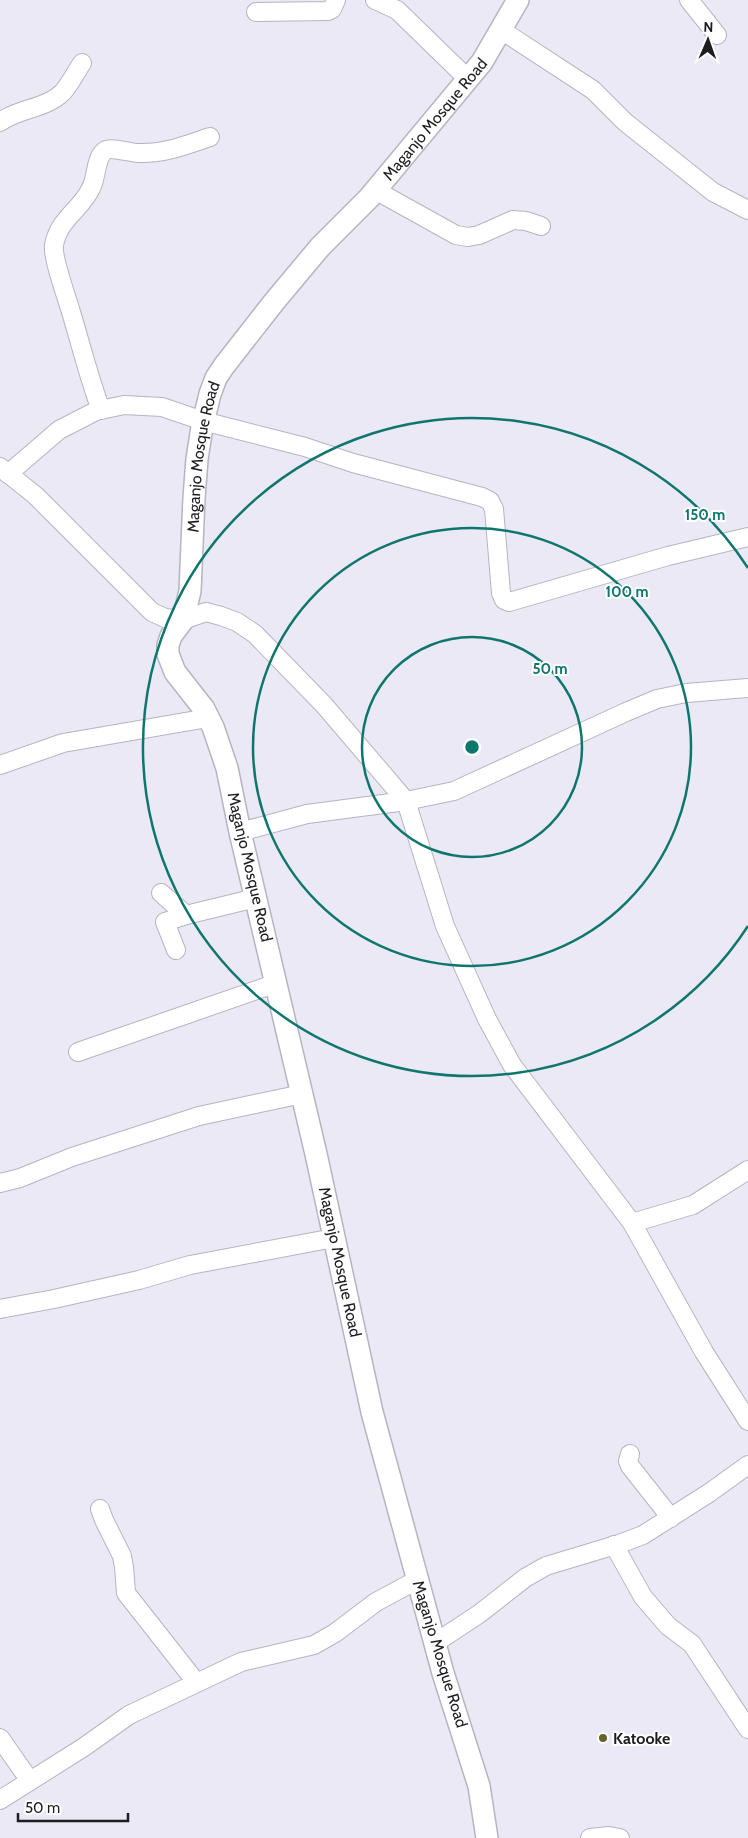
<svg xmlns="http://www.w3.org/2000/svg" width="748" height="1838" font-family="Cabin,sans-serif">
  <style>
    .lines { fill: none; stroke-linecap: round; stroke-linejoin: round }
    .minor-casing { stroke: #b5b5c0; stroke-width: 20 }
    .tertiary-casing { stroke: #b5b5c0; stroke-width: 24 }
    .minor { stroke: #fff; stroke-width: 18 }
    .tertiary { stroke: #fff; stroke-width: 21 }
    .ring { fill: none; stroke: #0f766e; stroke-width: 2.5 }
    .poi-dot { fill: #69612d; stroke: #fff; stroke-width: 2 }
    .labels { text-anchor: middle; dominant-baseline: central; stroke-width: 4; stroke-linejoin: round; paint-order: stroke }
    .street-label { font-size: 16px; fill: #1d1d21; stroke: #fff }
    .poi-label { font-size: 16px; font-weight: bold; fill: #1d1d21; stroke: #fff; text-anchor: start }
    .centre { fill: #0f766e; stroke: #fff; stroke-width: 2.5 }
    .ring-label { font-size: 15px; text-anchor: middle; font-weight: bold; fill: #0f766e; stroke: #fff; stroke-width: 4; stroke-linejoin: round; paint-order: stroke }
  </style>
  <rect width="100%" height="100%" fill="#eae9f5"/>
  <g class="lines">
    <defs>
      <g id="minor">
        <path d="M375 0 397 10 468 79"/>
        <path d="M689 0 717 35"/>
        <path d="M256 12 328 11 332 9 336 0"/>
        <path d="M501 30 593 90 625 122 713 192 748 210"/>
        <path d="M0 122C19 108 46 109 63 92 70 84 76 72 82 63"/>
        <path d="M375 190 456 235 468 237 479 235 513 220 526 221 541 226"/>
        <path d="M101 410C89 378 81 345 71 312 67 298 52 257 54 245 59 218 82 209 91 188 97 178 95 156 106 150 112 147 131 153 139 153 164 154 186 145 210 137"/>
        <path d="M0 467 36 496 152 612 165 618 183 620 206 612 221 616 237 622 255 634 324 705 406 801 445 926 487 1019 512 1065 632 1223 704 1352 748 1421"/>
        <path d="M8 474 59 430 96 411 124 405 162 407 203 421 305 447 353 463 482 497 490 501 494 509 501 593 504 600 509 602 668 556 748 537"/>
        <path d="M0 765 63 743 208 718"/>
        <path d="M240 832 307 814 406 801 454 791 626 712 657 699 686 693 748 688"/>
        <path d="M161 893 186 915"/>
        <path d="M176 950 165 922 186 915 256 898"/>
        <path d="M78 1052 277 983"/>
        <path d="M0 1183 20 1178 72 1157 199 1116 302 1094"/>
        <path d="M632 1223 693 1205 748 1170"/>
        <path d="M0 1309 54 1299 139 1280 190 1265 334 1238"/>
        <path d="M630 1454 628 1461 630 1466 671 1518"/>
        <path d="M100 1509 104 1520 122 1556 124 1567 126 1593 196 1682"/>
        <path d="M614 1545 643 1597 668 1626 692 1644 748 1729"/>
        <path d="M435 1643 479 1614 525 1578 546 1566 619 1544 643 1535 709 1493 748 1465"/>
        <path d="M0 1738 30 1781"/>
        <path d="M0 1800 84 1747 129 1715 241 1662 314 1645 335 1633 376 1602 417 1580"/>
        <path d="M590 1838 609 1836 620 1838"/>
      </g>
      <g id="tertiary">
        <path id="s1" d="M487 1838 479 1786 443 1673 372 1412 316 1154 240 832 227 768 213 727 204 709 175 672 168 654V645L171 636 183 620 190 591 194 498 197 459 202 427 210 394 216 378 224 366 274 302 320 247 369 198 482 62 518 0"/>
      </g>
    </defs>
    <use href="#minor" class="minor-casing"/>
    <use href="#tertiary" class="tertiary-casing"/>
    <use href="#minor" class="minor"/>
    <use href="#tertiary" class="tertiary"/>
  </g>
  <g class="ring">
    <circle cx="472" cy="747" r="110"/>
    <circle cx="472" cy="747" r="219"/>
    <path d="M748 926A329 329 0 1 1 748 568"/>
  </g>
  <circle class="poi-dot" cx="603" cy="1738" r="5"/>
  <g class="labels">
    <g class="street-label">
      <text stroke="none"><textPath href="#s1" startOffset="1855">Maganjo Mosque Road</textPath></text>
      <text stroke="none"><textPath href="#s1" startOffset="1435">Maganjo Mosque Road</textPath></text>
      <text transform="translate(250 867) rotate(77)">Maganjo Mosque Road</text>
      <text transform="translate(340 1262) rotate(78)">Maganjo Mosque Road</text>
      <text transform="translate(440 1654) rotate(73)">Maganjo Mosque Road</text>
    </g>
    <g class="poi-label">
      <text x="613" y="1738">Katooke</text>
    </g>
  </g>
  <circle cx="472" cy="747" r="8" class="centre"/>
  <g class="ring-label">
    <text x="705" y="520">150 m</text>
    <text x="627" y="597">100 m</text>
    <text x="550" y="674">50 m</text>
  </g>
  <g transform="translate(708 40) rotate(2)" stroke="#ffffff" stroke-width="4" paint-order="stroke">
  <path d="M0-4L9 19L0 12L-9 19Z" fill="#1d1d21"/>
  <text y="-8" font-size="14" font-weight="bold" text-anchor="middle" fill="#1d1d21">N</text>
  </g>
  <path d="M18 1813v8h110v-8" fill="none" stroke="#1d1d21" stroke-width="2.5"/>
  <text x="25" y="1813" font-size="15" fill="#1d1d21" stroke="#ffffff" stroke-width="4" paint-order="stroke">50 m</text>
</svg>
